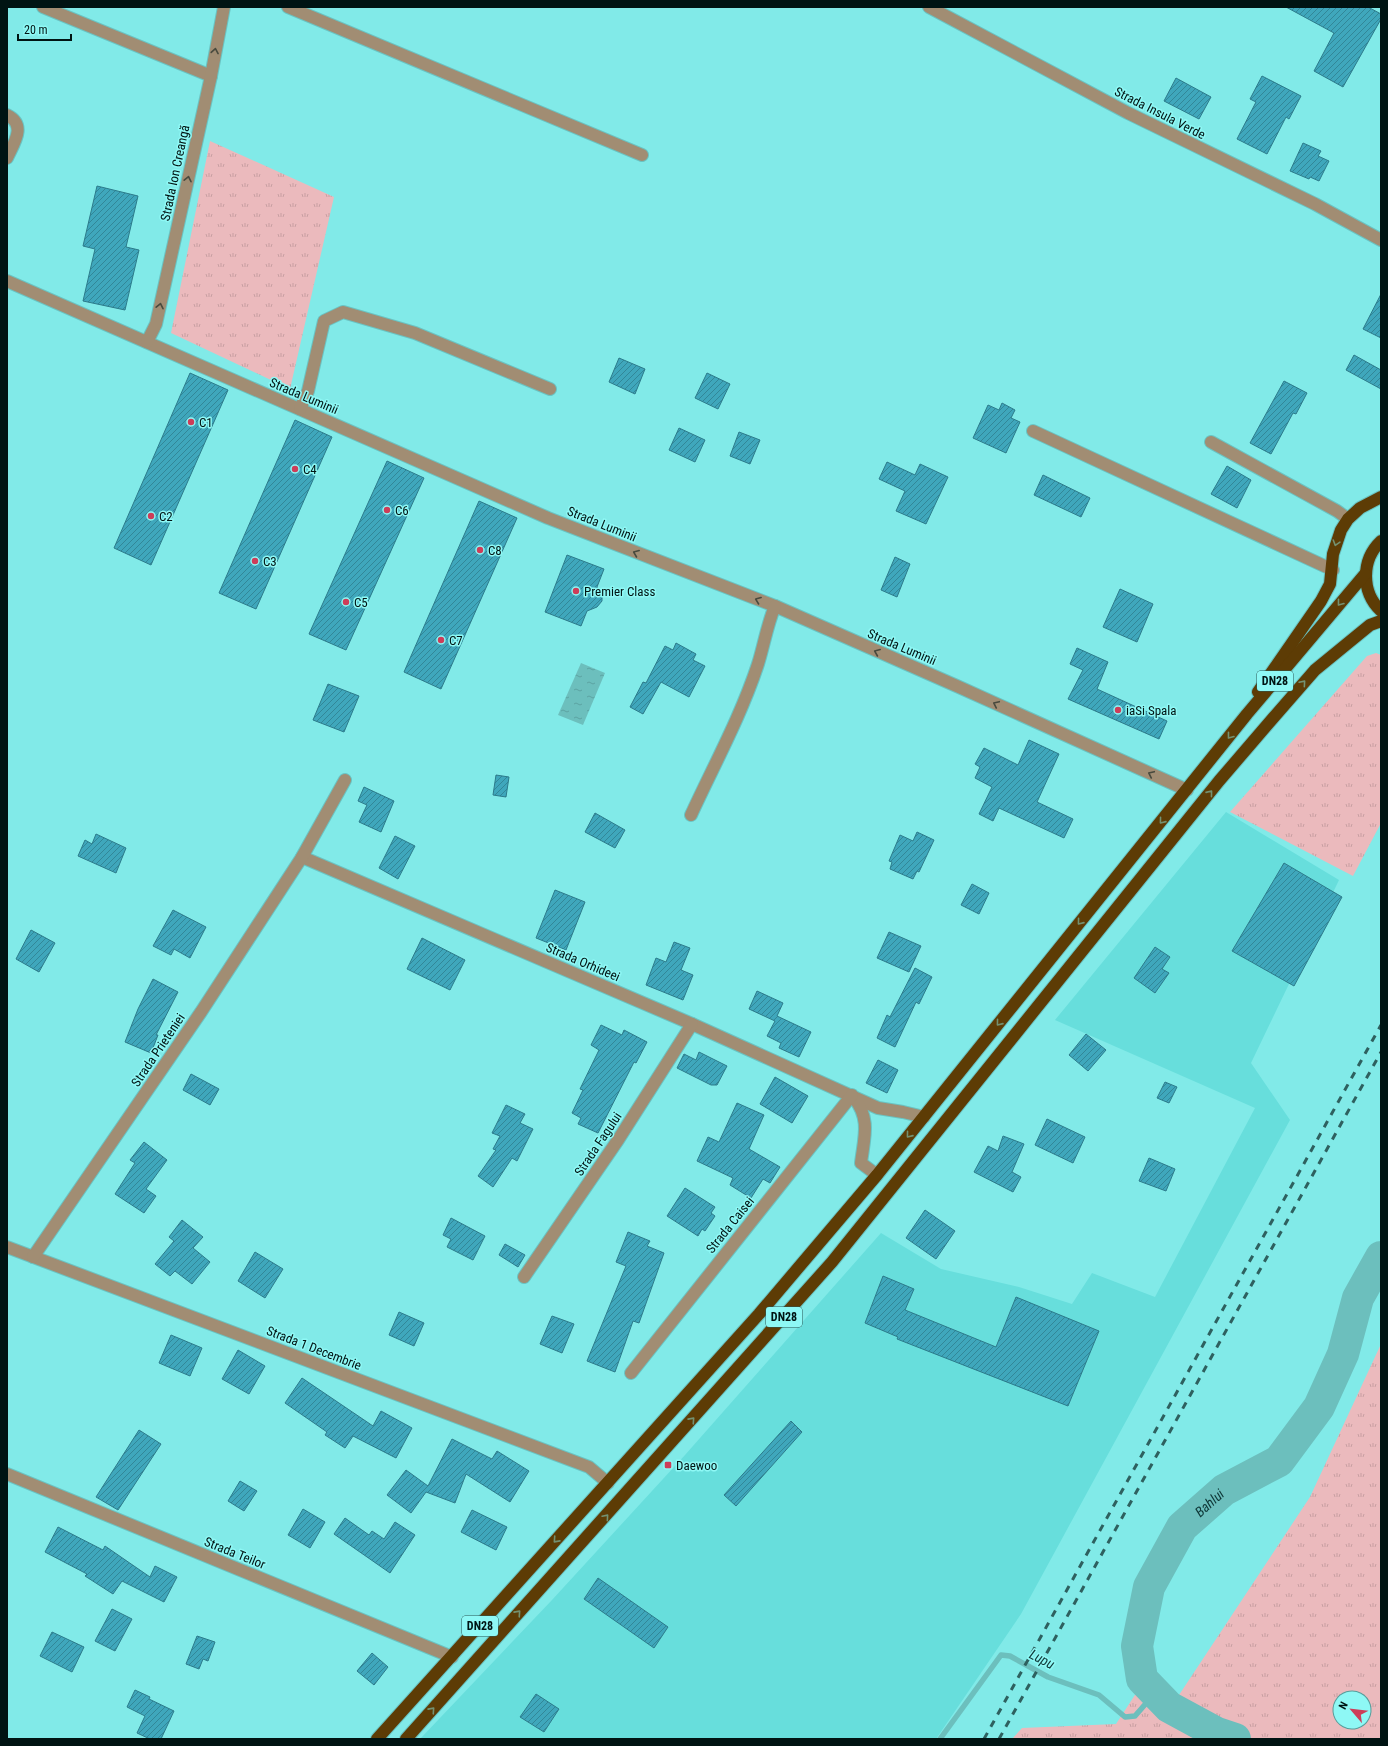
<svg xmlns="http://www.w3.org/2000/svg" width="1388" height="1746" font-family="'Roboto Condensed',sans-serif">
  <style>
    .built { fill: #67dedc }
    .grass { fill: url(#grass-tufts); fill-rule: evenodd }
    .water { fill: url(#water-ripples) }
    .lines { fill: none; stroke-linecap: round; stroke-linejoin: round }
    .stream { stroke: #6cbfbd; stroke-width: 5.5 }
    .river { stroke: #6cbfbd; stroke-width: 32 }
    .building { fill: url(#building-hatch); stroke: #2c7b8b }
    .street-casing { stroke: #6ac3c2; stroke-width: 14 }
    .highway-casing { stroke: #6ac3c2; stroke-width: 14 }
    .street { stroke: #a18d73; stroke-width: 12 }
    .highway { stroke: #5d3c05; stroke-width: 12 }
    .rail { stroke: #2e605f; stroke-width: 3; stroke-dasharray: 7 7; stroke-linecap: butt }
    .oneway { stroke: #484a3e }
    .oneway2 { stroke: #739171 }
    .poi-dot { fill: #cd3d59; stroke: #8ef8f5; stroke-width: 1.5 }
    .labels { text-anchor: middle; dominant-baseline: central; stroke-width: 3; stroke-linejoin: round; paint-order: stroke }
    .shield { fill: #8ef8f5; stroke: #2b5857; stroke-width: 1 }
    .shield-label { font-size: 12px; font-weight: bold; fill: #001413 }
    .street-label { font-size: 13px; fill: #001413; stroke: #8ef8f5 }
    .poi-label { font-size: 13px; fill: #001413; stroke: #8ef8f5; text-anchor: start }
    .water-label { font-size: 14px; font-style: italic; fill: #0e3636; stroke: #8ef8f5 }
  </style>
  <defs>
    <pattern id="grass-tufts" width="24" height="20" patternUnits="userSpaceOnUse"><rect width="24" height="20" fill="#ebbabd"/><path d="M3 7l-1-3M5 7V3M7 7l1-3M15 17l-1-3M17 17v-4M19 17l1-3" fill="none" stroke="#c89fa2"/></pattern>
    <pattern id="water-ripples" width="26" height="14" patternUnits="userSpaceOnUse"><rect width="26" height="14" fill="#6cbfbd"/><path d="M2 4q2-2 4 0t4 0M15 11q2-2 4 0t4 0" fill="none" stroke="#5ca3a2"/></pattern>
    <pattern id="building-hatch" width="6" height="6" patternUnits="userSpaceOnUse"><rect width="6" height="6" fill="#3fa7bc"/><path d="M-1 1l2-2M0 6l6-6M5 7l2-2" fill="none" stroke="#328798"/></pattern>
  </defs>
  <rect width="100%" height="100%" fill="#81eae8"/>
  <path class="built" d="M1226 812 1339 880 1251 1063 1290 1120 1021 1614 936 1739H420L552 1600 685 1455 881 1233 941 1269 1019 1287 1072 1304 1092 1273 1155 1297 1255 1108 1055 1020Z"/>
  <g class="grass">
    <path d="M210 141 334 197 290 389 171 333Z"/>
    <path d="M1376 653 1381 655V823L1353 876 1230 812 1367 656Z"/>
    <path d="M1381 1344V1739H1012L1022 1728 1116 1724 1148 1675 1179 1695 1310 1497ZM1340 1698H1364V1722H1340Z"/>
  </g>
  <path class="water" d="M581 663 605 673 583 725 558 715Z"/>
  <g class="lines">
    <path class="stream" d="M940 1739 1001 1655 1010 1656 1048 1677 1099 1695 1125 1717 1135 1716 1155 1693"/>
    <path class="river" id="s1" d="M1235 1739 1217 1733 1169 1707 1142 1679 1137 1646 1149 1587 1182 1527 1224 1490 1279 1461 1319 1407 1343 1354 1358 1298 1381 1257"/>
  </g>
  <g class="building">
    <path d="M1286 7H1368L1381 14V19L1343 87 1314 71 1334 33Z"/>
    <path d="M1262 76 1301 96 1289 119 1286 117 1267 154 1237 139 1256 102 1250 99Z"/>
    <path d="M1176 78 1211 97 1199 119 1164 101Z"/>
    <path d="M1303 143 1321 151 1318 156 1329 161 1319 181 1310 177 1309 179 1290 171Z"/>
    <path d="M97 186 138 196 126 247 139 250 125 310 83 301 95 249 83 246Z"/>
    <path d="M1381 294V338L1363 329Z"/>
    <path d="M1354 355 1381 370V389L1346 370Z"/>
    <path d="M619 358 645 369 635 394 609 382Z"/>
    <path d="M190 373 228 390 151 565 114 548Z"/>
    <path d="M707 373 730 384 718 409 695 398Z"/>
    <path d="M1284 381 1307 393 1296 414 1293 413 1271 454 1250 443Z"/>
    <path d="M1002 403 1015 410 1011 418 1020 422 1006 453 973 438 988 405 999 410Z"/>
    <path d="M295 420 332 437 256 609 219 593Z"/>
    <path d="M679 428 705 440 695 462 669 450Z"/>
    <path d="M739 432 760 440 750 464 730 456Z"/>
    <path d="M387 461 424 478 346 650 309 634Z"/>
    <path d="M887 462 915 475 920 464 948 477 926 524 896 511 905 491 879 479Z"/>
    <path d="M1227 466 1251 480 1237 508 1211 494Z"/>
    <path d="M1043 475 1090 498 1081 517 1034 495Z"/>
    <path d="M479 501 517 518 441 689 404 672Z"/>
    <path d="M567 555 604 569 597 587 602 594V601L597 607 587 611 581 626 545 612Z"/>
    <path d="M895 557 910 564 897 597 881 590Z"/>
    <path d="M1120 589 1153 604 1137 642 1103 627Z"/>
    <path d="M676 643 696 654 693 660 705 666 689 697 661 682 643 714 630 707 643 682 646 683 665 646 673 650Z"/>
    <path d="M1077 648 1108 662 1097 689 1167 721 1159 739 1068 699 1083 670 1070 664Z"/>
    <path d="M328 684 359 696 344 732 313 720Z"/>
    <path d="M1029 740 1059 754 1037 802 1073 819 1064 838 999 808 993 821 979 814 992 787 975 778 980 767 975 764 984 748 1018 765Z"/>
    <path d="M496 775 509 777 506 797 493 795Z"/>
    <path d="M364 787 394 801 381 832 359 822 367 805 358 801Z"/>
    <path d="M595 813 625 830 615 848 585 832Z"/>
    <path d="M917 832 934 840 919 872 917 871 913 879 890 869 892 862 889 861 900 835 913 841Z"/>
    <path d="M96 834 126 848 116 873 78 856 85 840 92 844Z"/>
    <path d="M395 836 415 846 398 879 379 868Z"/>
    <path d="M1284 863 1342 897 1294 986 1232 951Z"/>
    <path d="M972 884 989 893 979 914 961 905Z"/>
    <path d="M555 890 585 902 566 950 536 938Z"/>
    <path d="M173 910 206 927 190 958 174 949 171 955 153 946Z"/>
    <path d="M31 930 55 943 39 972 16 959Z"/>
    <path d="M889 932 921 946 909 972 877 958Z"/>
    <path d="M422 938 465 960 450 990 407 969Z"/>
    <path d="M674 942 690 948 681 970 693 975 683 1000 646 985 656 958 666 962Z"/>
    <path d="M1155 947 1170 957 1162 969 1169 973 1155 993 1134 978Z"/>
    <path d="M915 968 932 977 919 1004 916 1002 895 1047 877 1038 887 1015 890 1017Z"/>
    <path d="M153 979 178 992 156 1035H158L151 1053 125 1042 138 1009Z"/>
    <path d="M757 991 783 1003 777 1016 811 1032 799 1057 779 1048 781 1043 767 1036 775 1021 749 1009Z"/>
    <path d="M601 1025 622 1035 624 1030 647 1042 636 1063 634 1062 598 1133 578 1124 581 1118 572 1113 583 1090 580 1089 599 1050 591 1045Z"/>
    <path d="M1086 1034 1106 1050 1088 1071 1069 1055Z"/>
    <path d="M699 1052 727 1066 717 1085H711L677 1068 684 1054 696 1060Z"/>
    <path d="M878 1060 898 1070 887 1093 866 1083Z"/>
    <path d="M191 1074 219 1089 210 1105 183 1090Z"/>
    <path d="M775 1077 808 1096 792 1123 760 1104Z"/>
    <path d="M1165 1082 1177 1087 1169 1103 1157 1098Z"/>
    <path d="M737 1103 764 1115 749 1149 780 1167 770 1183 763 1179 751 1198 730 1185 733 1178 697 1161 708 1137 719 1142Z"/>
    <path d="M506 1105 525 1114 520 1123 533 1129 517 1161 512 1158 493 1187 478 1176 496 1150 493 1149 500 1136 492 1133Z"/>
    <path d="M1047 1119 1085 1137 1073 1163 1035 1145Z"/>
    <path d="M1003 1136 1024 1144 1012 1172 1021 1177 1013 1192 974 1172 988 1146 998 1151Z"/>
    <path d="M144 1142 167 1160 146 1189 156 1196 144 1213 115 1194 135 1163 130 1160Z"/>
    <path d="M1149 1158 1175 1169 1166 1191 1139 1181Z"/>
    <path d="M685 1188 715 1207 711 1213 715 1216 705 1231 702 1229 698 1236 667 1216Z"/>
    <path d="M925 1210 955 1231 936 1259 906 1238Z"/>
    <path d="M451 1218 485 1236 473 1260 447 1247 451 1239 443 1235Z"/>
    <path d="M182 1220 203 1237 193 1248 210 1262 192 1284 175 1271 170 1276 155 1264 174 1241 169 1237Z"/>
    <path d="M628 1232 650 1241 647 1246 664 1253 639 1323 633 1321 615 1372 587 1361 626 1266 616 1262Z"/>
    <path d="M505 1244 525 1255 518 1267 499 1255Z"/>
    <path d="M255 1252 283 1269 265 1298 238 1281Z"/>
    <path d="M883 1276 914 1289 905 1310 996 1347 1016 1297 1099 1331 1068 1406 897 1339 898 1337 865 1323Z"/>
    <path d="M399 1312 424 1323 414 1346 389 1335Z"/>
    <path d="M552 1316 574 1324 562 1353 540 1344Z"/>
    <path d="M171 1335 202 1348 190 1376 159 1363Z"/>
    <path d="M238 1350 265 1366 249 1394 222 1379Z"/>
    <path d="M302 1378 373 1426 381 1411 412 1428 396 1458 353 1436 345 1448 325 1435 327 1432 285 1403Z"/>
    <path d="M791 1421 802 1432 736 1506 724 1495Z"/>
    <path d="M139 1430 161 1444 118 1510 96 1497Z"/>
    <path d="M452 1439 492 1459 497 1451 529 1471 510 1502 466 1474 455 1503 426 1492 411 1513 387 1495 406 1470 428 1486Z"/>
    <path d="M240 1481 257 1491 244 1511 228 1501Z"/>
    <path d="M303 1509 325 1522 310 1548 288 1535Z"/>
    <path d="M472 1510 507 1527 496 1550 461 1532Z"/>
    <path d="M345 1518 369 1535 372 1531 384 1539 395 1522 415 1535 390 1573 334 1534Z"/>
    <path d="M58 1527 103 1550 105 1546 150 1577 155 1566 177 1577 164 1602 122 1581 113 1594 85 1576 87 1574 45 1552Z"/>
    <path d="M598 1578 668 1627 654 1648 584 1599Z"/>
    <path d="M112 1609 132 1619 115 1651 95 1641Z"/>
    <path d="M52 1632 84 1647 72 1672 40 1656Z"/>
    <path d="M197 1636 215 1642 208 1661 203 1659 199 1669 186 1664Z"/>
    <path d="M372 1653 388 1667 374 1685 357 1671Z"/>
    <path d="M135 1690 150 1697 149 1699 174 1711 161 1739H150L137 1733 145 1716 127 1707Z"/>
    <path d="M536 1694 559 1709 544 1732 520 1717Z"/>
  </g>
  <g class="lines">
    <defs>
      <g id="street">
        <path d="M43 7 211 76"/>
        <path d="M288 7 642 155"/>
        <path d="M929 7 1128 113 1315 204 1381 240"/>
        <path d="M7 115C27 125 14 143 7 158"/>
        <path d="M7 281 548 518 775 606 959 687 1187 790"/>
        <path d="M147 342 156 324 211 76 224 7"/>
        <path d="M300 409 308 391 324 321 343 312 415 333 550 389"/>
        <path d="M1033 431 1333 570"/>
        <path d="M1211 442 1337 511 1348 519"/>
        <path d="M691 815C714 765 741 716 758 664 764 645 767 625 775 606"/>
        <path d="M302 857 692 1024 878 1108 903 1112 924 1117"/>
        <path d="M854 1098C871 1119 864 1138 861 1163L877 1175"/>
        <path d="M7 1247 589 1467 608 1483"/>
        <path d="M33 1257 201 1012 302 857 345 780"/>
        <path d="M524 1277 618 1140 692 1024"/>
        <path d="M631 1373 852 1095"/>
        <path d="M7 1474 452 1657"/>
      </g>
      <g id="highway">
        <path d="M1381 541C1361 560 1361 592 1381 611"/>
        <path d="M1258 692 1321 601 1330 584 1333 554 1341 530 1348 519 1360 508 1381 497"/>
        <path d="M377 1739 759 1314 877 1175 1247 714 1365 574"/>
        <path d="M406 1739 832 1262 1219 781 1274 717 1315 670 1370 625 1381 621"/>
      </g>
    </defs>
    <use href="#street" class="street-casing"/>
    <use href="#highway" class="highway-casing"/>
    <use href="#street" class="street"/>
    <use href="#highway" class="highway"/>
    <g class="rail">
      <path d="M984 1739 1381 1025"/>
      <path d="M999 1739 1381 1052"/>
    </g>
  </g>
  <defs><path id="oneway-chevron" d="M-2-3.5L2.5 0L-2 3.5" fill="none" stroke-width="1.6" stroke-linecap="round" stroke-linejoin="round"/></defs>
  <g class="oneway">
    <use href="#oneway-chevron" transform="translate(215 51) rotate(-80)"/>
    <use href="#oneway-chevron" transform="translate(188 179) rotate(-78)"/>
    <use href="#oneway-chevron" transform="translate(160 306) rotate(-78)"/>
    <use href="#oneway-chevron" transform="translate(636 553) rotate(-158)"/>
    <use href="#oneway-chevron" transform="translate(758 600) rotate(-159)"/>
    <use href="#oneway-chevron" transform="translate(877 652) rotate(-157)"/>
    <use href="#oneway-chevron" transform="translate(996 704) rotate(-155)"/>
    <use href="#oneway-chevron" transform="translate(1151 774) rotate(-155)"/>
  </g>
  <g class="oneway2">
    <use href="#oneway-chevron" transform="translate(1336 543) rotate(107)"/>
    <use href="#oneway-chevron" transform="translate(1340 603) rotate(128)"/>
    <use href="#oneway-chevron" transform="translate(1303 683) rotate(-49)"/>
    <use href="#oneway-chevron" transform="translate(1230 736) rotate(128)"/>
    <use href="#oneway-chevron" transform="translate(1210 793) rotate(-51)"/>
    <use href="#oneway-chevron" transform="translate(1162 821) rotate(129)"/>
    <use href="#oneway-chevron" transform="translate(1080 922) rotate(129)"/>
    <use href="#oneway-chevron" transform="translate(999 1023) rotate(129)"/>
    <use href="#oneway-chevron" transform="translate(909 1135) rotate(129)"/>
    <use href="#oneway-chevron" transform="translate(692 1420) rotate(-48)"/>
    <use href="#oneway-chevron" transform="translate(606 1517) rotate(-49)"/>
    <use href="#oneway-chevron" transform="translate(556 1540) rotate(132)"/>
    <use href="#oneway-chevron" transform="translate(518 1613) rotate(-48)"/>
    <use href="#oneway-chevron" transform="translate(432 1710) rotate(-48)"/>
  </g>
  <g class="poi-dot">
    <circle cx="191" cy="422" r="4"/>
    <circle cx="295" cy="469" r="4"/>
    <circle cx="387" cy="510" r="4"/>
    <circle cx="151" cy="516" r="4"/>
    <circle cx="480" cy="550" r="4"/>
    <circle cx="255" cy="561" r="4"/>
    <circle cx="576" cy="591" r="4"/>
    <circle cx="346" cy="602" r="4"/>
    <circle cx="441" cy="640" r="4"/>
    <circle cx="1118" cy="710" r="4"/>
    <rect x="664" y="1461" width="8" height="8" rx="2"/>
  </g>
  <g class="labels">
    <g class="shield">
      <rect x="1257" y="671" width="36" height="20" rx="3"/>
      <rect x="766" y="1307" width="36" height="20" rx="3"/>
      <rect x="462" y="1616" width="36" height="20" rx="3"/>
    </g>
    <g class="shield-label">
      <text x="1275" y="681">DN28</text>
      <text x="784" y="1317">DN28</text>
      <text x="480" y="1626">DN28</text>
    </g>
    <g class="street-label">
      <text transform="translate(1160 113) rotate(27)">Strada Insula Verde</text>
      <text transform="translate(175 173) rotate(-78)">Strada Ion Creangă</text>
      <text transform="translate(304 396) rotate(23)">Strada Luminii</text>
      <text transform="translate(602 524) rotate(22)">Strada Luminii</text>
      <text transform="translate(902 647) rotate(23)">Strada Luminii</text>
      <text transform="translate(583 962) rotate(23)">Strada Orhideei</text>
      <text transform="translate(158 1050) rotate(-56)">Strada Prieteniei</text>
      <text transform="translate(598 1144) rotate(-56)">Strada Fagului</text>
      <text transform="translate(730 1225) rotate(-51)">Strada Caisei</text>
      <text transform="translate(314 1348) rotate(21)">Strada 1 Decembrie</text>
      <text transform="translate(235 1553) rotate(22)">Strada Teilor</text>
    </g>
    <g class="poi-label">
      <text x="199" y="422">C1</text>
      <text x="303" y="469">C4</text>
      <text x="395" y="510">C6</text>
      <text x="159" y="516">C2</text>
      <text x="488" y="550">C8</text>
      <text x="263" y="561">C3</text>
      <text x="584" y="591">Premier Class</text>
      <text x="354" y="602">C5</text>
      <text x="449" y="640">C7</text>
      <text x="1126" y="710">iaSi Spala</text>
      <text x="676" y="1465">Daewoo</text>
    </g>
    <g class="water-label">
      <text stroke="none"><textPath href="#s1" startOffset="311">Bahlui</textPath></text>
      <text transform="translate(1042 1659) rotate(27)">Lupu</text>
    </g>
  </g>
  <rect width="1388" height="1746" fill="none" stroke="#001413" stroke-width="16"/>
  <g transform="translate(1352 1710) rotate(298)"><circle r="19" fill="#8ef8f5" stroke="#559d9b"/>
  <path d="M0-3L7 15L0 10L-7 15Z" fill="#cd3d59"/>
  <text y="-6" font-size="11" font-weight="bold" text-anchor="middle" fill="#001413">N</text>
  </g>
  <path d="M18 34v6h53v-6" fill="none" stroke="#001413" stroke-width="2"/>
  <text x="24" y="34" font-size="12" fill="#001413" stroke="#8ef8f5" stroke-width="3" paint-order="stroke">20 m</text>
</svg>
